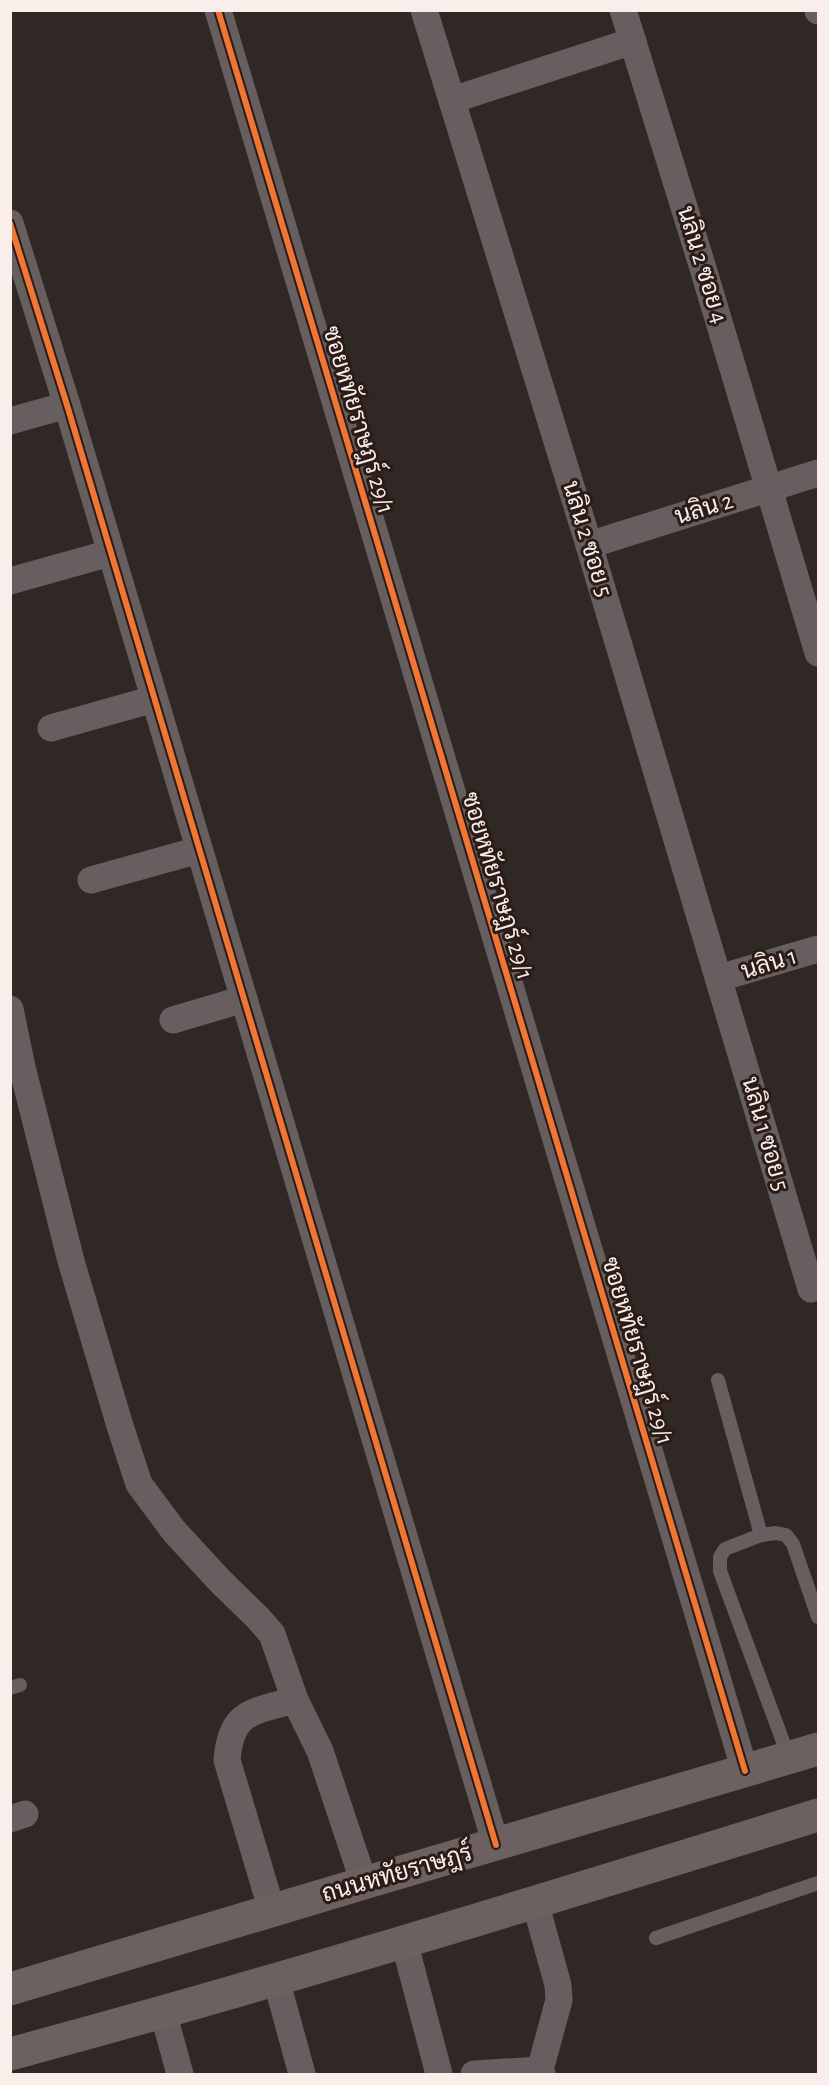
<svg xmlns="http://www.w3.org/2000/svg" width="829" height="2085" font-family="'Alegreya Sans',Sarabun,sans-serif">
  <style>
    .lines { fill: none; stroke-linecap: round; stroke-linejoin: round }
    .lane { stroke: #675f5f; stroke-width: 14 }
    .street { stroke: #675f5f; stroke-width: 27 }
    .secondary { stroke: #6c6160; stroke-width: 33 }
    .cycleway-casing { stroke: #2b1c17; stroke-width: 10 }
    .cycleway { stroke: #f07635; stroke-width: 6 }
    .labels { text-anchor: middle; dominant-baseline: central; stroke-width: 6; stroke-linejoin: round; paint-order: stroke }
    .street-label { font-size: 24px; fill: #f9eeea; stroke: #2b1c17 }
  </style>
  <rect width="100%" height="100%" fill="#302825"/>
  <g class="lines">
    <g class="lane">
      <path d="M718 1380 761 1535"/>
      <path d="M10 1688 20 1685"/>
      <path d="M789 1758 720 1571V1557L725 1549 761 1535 776 1533 786 1535 793 1544 818 1617"/>
      <path d="M656 1938 818 1883"/>
    </g>
    <g class="street">
      <path d="M218 10 745 1771"/>
      <path d="M424 10 589 545 811 1289"/>
      <path d="M623 10 702 265 818 653"/>
      <path d="M818 10V11"/>
      <path d="M452 100 633 41"/>
      <path d="M10 223 67 405 496 1845"/>
      <path d="M10 421 67 405"/>
      <path d="M589 545 818 473"/>
      <path d="M10 581 110 553"/>
      <path d="M51 728 154 699"/>
      <path d="M91 880 199 850"/>
      <path d="M719 978 818 949"/>
      <path d="M10 1009 22 1067 71 1261 120 1426 139 1484 174 1531 220 1581 258 1618 272 1634 295 1700 320 1751 364 1883"/>
      <path d="M173 1020 244 999"/>
      <path d="M10 1819 25 1814"/>
      <path d="M535 1902 558 1985 559 2000 540 2070 542 2074"/>
      <path d="M272 1911 227 1760C231 1710 253 1712 295 1700"/>
      <path d="M404 1941 439 2074"/>
      <path d="M276 1979 302 2074"/>
      <path d="M163 2012 180 2074"/>
      <path d="M474 2074 540 2070"/>
    </g>
    <g class="secondary">
      <path d="M10 1989 364 1883 818 1749"/>
      <path d="M10 2054C282 1981 550 1898 818 1815"/>
    </g>
    <defs>
      <g id="cycleway">
        <path d="M218 10 745 1771"/>
        <path d="M10 223 67 405 496 1845"/>
      </g>
    </defs>
    <use href="#cycleway" class="cycleway-casing"/>
    <use href="#cycleway" class="cycleway"/>
  </g>
  <g class="labels">
    <g class="street-label">
      <text transform="translate(702 265) rotate(73)">นลิน 2 ซอย 4</text>
      <text transform="translate(358 420) rotate(73)">ซอยหทัยราษฎร์ 29/1</text>
      <text transform="translate(704 509) rotate(-17)">นลิน 2</text>
      <text transform="translate(587 539) rotate(73)">นลิน 2 ซอย 5</text>
      <text transform="translate(497 886) rotate(73)">ซอยหทัยราษฎร์ 29/1</text>
      <text transform="translate(769 964) rotate(-17)">นลิน 1</text>
      <text transform="translate(765 1134) rotate(74)">นลิน 1 ซอย 5</text>
      <text transform="translate(637 1351) rotate(73)">ซอยหทัยราษฎร์ 29/1</text>
      <text transform="translate(397 1874) rotate(-16)">ถนนหทัยราษฎร์</text>
    </g>
  </g>
  <rect width="829" height="2085" fill="none" stroke="#f9eeea" stroke-width="24"/>
</svg>
